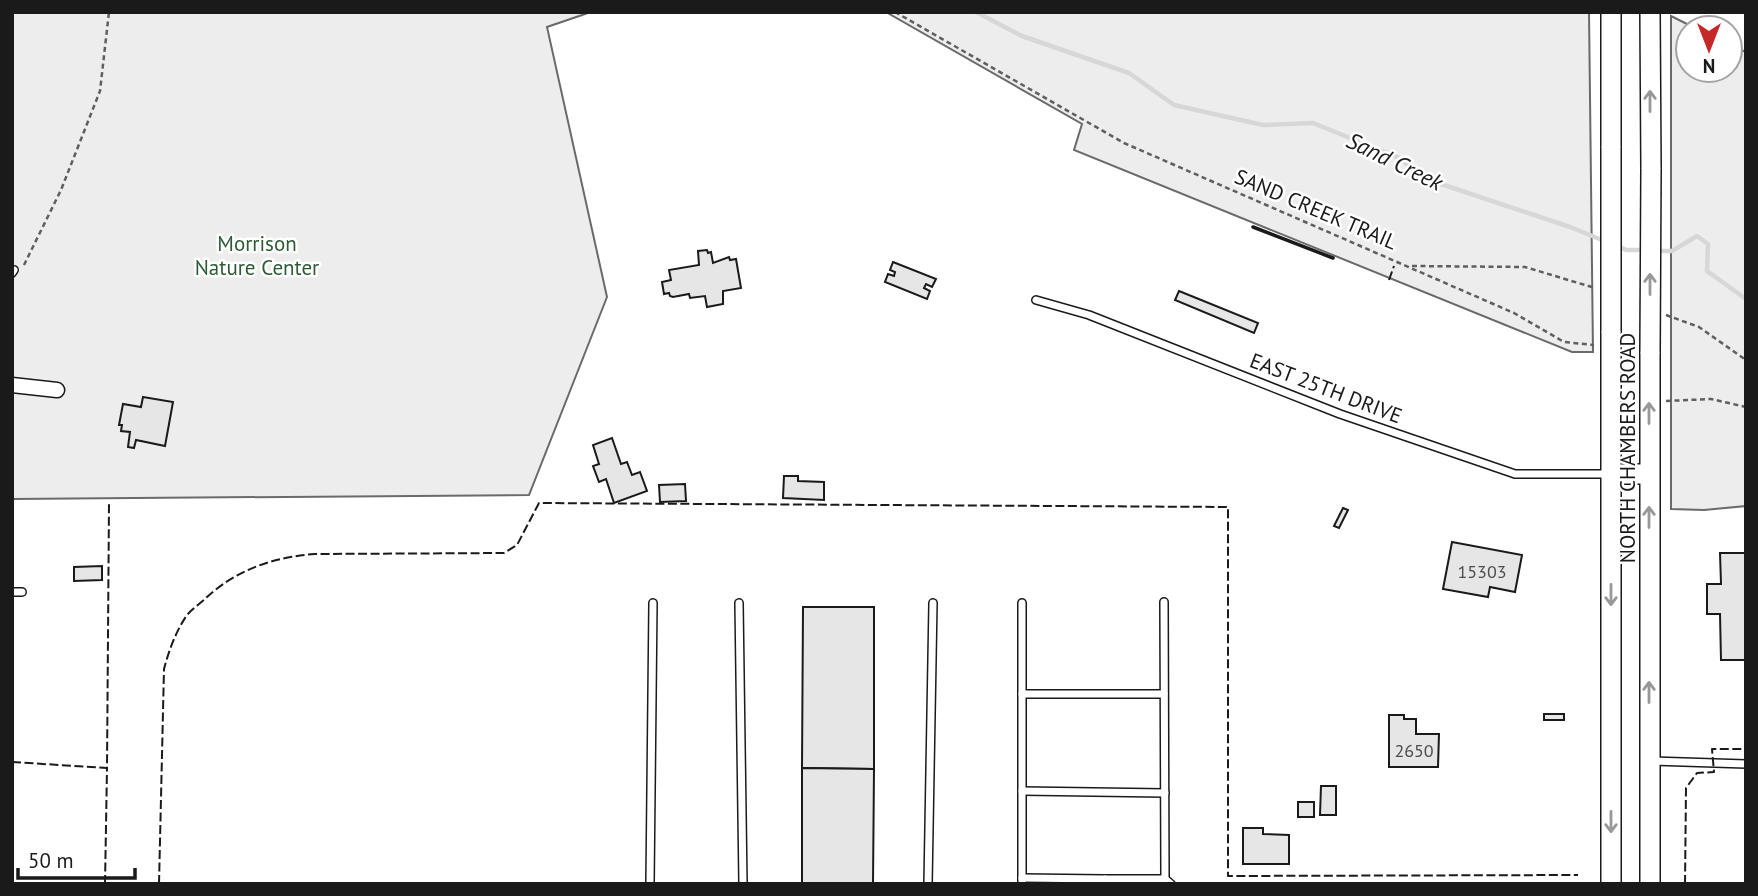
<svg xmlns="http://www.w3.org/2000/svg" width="1758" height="896" font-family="'PT Sans',sans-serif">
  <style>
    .green { fill: #ededed; stroke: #6a6a6a; stroke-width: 2 }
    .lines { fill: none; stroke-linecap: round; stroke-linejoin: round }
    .stream { stroke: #d7d7d7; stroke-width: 4.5 }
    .building { fill: #e6e6e6; stroke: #1a1a1a; stroke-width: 2 }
    .service-casing { stroke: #1a1a1a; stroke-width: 10 }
    .minor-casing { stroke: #1a1a1a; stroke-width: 17 }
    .secondary-casing { stroke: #1a1a1a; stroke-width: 22 }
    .path { stroke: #5f5f5f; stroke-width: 2.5; stroke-dasharray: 5 3.5; stroke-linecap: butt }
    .service { stroke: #fff; stroke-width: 7 }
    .minor { stroke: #fff; stroke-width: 14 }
    .secondary { stroke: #fff; stroke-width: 19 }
    .secondary-bridge-casing { stroke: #1a1a1a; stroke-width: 22; stroke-linecap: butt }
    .secondary-bridge { stroke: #fff; stroke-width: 19 }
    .fence { stroke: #1a1a1a; stroke-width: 2; stroke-dasharray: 9 3.5; stroke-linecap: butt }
    .wall { stroke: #1a1a1a; stroke-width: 3.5 }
    .oneway { stroke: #989898 }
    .labels { text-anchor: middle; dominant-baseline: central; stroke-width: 5; stroke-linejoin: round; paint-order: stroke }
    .number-label { font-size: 18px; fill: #4d4d4d }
    .street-label { font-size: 21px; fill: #1a1a1a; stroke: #fff }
    .park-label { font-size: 21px; fill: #2b5a34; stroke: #fff }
    .water-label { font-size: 23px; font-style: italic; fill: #1a1a1a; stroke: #fff }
  </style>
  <rect width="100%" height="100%" fill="#fff"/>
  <g class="green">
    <path d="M12 12H591L547 27 607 297 529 495 12 499Z"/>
    <path d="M886 12H1589L1593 352H1572L1074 150 1082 124Z"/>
    <path d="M1671 16 1695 28H1688V70H1730V45L1746 52V506L1704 510 1671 509Z"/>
  </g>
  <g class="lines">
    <g class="stream">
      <path d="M976 12 1022 36 1129 73 1174 105 1263 125 1313 123 1402 159 1417 176 1570 227 1607 242"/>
      <path d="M1618 246 1626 250H1644"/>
      <path d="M1656 251H1672L1697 236 1708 244 1707 271 1746 299"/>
    </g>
  </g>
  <g class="building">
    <path d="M707 250 708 253 711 252 713 263 729 257 730 260 736 259 741 288 723 291V304L707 307 705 296 690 298 689 294 673 297 670 296 669 293 664 294 662 282 671 280 669 270 699 265 698 251Z"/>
    <path d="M893 262 936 279 932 287 926 284 924 288 930 291 927 299 885 282 888 274 894 276 895 272 890 270Z"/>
    <path d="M1179 291 1258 323 1254 333 1175 300Z"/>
    <path d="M143 397 173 402 165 446 136 440 134 448 128 447 130 432 121 431 122 425H119L123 404 141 407Z"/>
    <path d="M612 438 621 464 627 462 632 475 640 472 647 491 614 503 606 479 599 482 593 466 599 464 593 445Z"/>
    <path d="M784 476H798V481L824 482V500L783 498Z"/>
    <path d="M685 484 686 501 660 502 659 485Z"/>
    <path d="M1343 508 1348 510 1339 528 1334 526Z"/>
    <path d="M1452 542 1522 555 1515 592 1490 587 1488 597 1443 589Z"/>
    <path d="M1720 553H1746V660H1721L1720 614H1707V584H1721Z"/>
    <path d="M102 566V580L74 581V567Z"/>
    <path d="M803 607H874V769L802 768Z"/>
    <rect x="1544" y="714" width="20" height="6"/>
    <path d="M1389 715H1404V719H1416V734H1439L1438 767H1389Z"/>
    <path d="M802 768 874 769 873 884H802Z"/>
    <path d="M1321 786H1336V815H1320Z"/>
    <rect x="1298" y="802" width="16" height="15"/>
    <path d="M1243 828H1263V834L1289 835V864H1243Z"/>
  </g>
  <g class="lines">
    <defs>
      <g id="service">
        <path d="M12 273 14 270"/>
        <path d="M1036 300 1089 315 1340 414 1515 474H1610"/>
        <path d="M12 592H22"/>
        <path d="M1164 602 1165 879"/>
        <path d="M739 603 743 884"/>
        <path d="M1022 603V884"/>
        <path d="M1022 694H1164"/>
        <path d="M1652 761 1746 764"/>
        <path d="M1022 791 1165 793"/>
        <path d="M1022 878 1105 879V884"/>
        <path d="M1105 879H1165L1171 884"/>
        <path d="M650 884 653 603"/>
        <path d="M928 884 933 603"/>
      </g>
      <path id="minor" d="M12 385 57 390"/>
      <g id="secondary">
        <path d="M1611 12V148"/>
        <path d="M1650 12 1651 169"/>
        <path d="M1611 331V884"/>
        <path d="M1611 474H1649"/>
        <path d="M1650 884V352"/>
      </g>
    </defs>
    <use href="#service" class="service-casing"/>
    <use href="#minor" class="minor-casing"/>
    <use href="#secondary" class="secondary-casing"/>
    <g class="path">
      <path d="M895 12 1124 143 1514 313 1564 342 1594 345"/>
      <path d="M24 265 61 190 100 91 109 12"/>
      <path d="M1412 266 1525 267 1595 288"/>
      <path d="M1666 315 1699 327 1746 360"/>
      <path d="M1666 401 1711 399 1746 407"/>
    </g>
    <use href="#service" class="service"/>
    <use href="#minor" class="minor"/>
    <use href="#secondary" class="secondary"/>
    <defs>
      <g id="secondary-bridge">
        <path d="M1611 331V148"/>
        <path d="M1650 352 1651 169"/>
      </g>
    </defs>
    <use href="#secondary-bridge" class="secondary-bridge-casing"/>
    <use href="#secondary-bridge" class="secondary-bridge"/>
    <g class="fence">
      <path d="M1389 280 1394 266"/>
      <path d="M12 762 107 768 109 503"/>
      <path d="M105 884 107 768"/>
      <path d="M159 884 164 669C169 650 176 631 187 615 193 608 201 603 207 597 238 569 274 557 315 554L504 553 517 545 539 503 1228 507V876L1578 875"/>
      <path d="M1685 884 1686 788 1697 773 1714 772 1712 749H1746"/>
    </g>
    <path class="wall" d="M1253 227 1333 258"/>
  </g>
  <defs><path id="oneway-shaft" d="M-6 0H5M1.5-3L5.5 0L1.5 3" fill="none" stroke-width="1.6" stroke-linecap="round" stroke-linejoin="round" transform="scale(1.75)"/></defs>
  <g class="oneway">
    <use href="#oneway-shaft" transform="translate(1650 101) rotate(-90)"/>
    <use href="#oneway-shaft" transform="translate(1650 284) rotate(-90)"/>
    <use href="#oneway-shaft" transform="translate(1649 413) rotate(-90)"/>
    <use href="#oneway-shaft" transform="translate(1649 517) rotate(-90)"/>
    <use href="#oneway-shaft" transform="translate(1611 595) rotate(90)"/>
    <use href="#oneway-shaft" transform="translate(1649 692) rotate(-90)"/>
    <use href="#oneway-shaft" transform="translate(1611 822) rotate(90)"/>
  </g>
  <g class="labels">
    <g class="number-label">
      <text x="1482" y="571">15303</text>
      <text x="1414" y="750">2650</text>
    </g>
    <g class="street-label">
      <text transform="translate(1316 209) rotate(23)">SAND CREEK TRAIL</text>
      <text transform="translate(1326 388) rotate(21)">EAST 25TH DRIVE</text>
      <text transform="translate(1627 448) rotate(-90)">NORTH CHAMBERS ROAD</text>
    </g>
    <g class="park-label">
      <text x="257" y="243">Morrison<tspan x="257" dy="24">Nature Center</tspan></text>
    </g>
    <g class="water-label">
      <text transform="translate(1395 161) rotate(26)">Sand Creek</text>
    </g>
  </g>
  <rect width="1758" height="896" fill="none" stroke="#1a1a1a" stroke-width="28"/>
  <g transform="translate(1709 49) rotate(180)"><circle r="33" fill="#ffffff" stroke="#a3a3a3" stroke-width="2"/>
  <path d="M0-5L12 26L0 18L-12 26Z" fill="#c62828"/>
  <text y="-10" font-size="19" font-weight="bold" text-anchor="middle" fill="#1a1a1a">N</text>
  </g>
  <path d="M18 868v10h117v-10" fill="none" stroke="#1a1a1a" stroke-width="3.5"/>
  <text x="28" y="868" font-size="21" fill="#1a1a1a" stroke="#ffffff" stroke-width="5" paint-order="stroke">50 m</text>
</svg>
